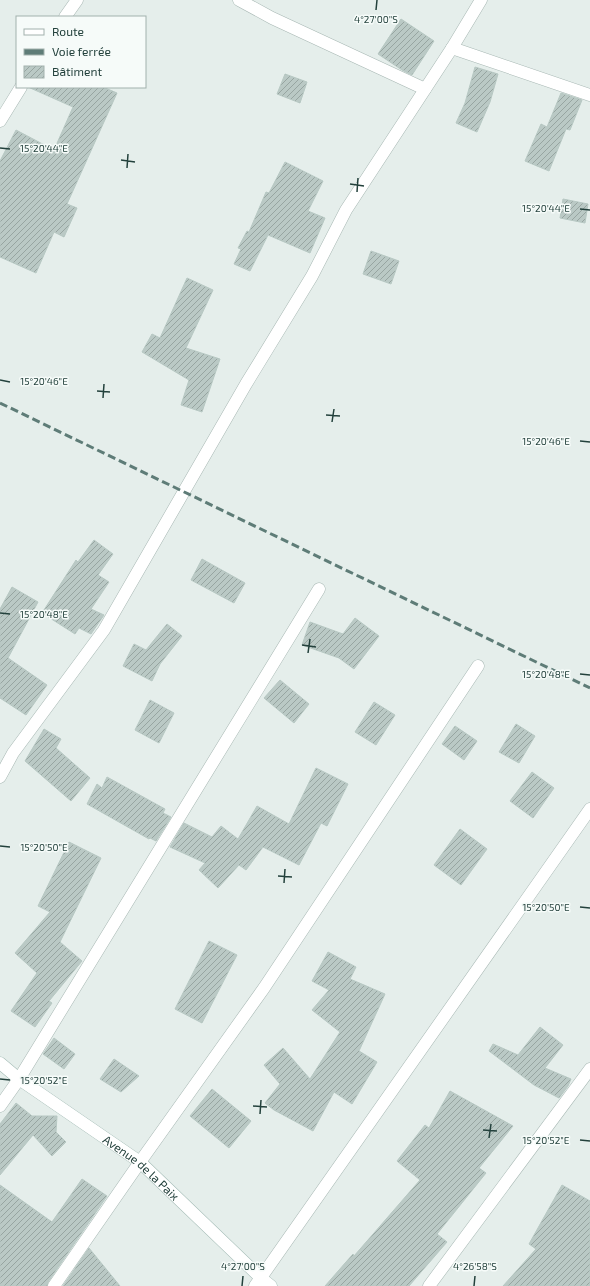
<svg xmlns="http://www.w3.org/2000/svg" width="590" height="1286" font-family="'Exo 2',sans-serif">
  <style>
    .building { fill: url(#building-hatch); stroke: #b7c8c3 }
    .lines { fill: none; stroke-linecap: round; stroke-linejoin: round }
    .street-casing { stroke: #a7b7b3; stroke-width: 13 }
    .secondary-casing { stroke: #a3bbb5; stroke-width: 13 }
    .street { stroke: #fff; stroke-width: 12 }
    .secondary { stroke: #fff; stroke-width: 12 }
    .rail { stroke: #5e7c77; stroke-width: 3; stroke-dasharray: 8 4; stroke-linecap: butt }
    .ticks { fill: none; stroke: #23413c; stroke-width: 1.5 }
    .labels { text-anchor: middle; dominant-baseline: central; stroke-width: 3; stroke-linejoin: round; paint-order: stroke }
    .street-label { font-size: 12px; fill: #23413c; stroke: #f6fbf9 }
    .ticks-label { font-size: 10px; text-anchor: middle; fill: #23413c; stroke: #f6fbf9; stroke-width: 3; stroke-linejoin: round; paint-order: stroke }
  </style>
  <defs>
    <pattern id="building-hatch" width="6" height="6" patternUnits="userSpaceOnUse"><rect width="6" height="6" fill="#bac9c5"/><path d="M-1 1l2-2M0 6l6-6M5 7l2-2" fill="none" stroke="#97a5a1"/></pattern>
  </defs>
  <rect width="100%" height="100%" fill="#e5eeeb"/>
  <g class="building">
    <path d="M401 19 434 41 412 75 402 70 378 54Z"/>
    <path d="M475 67 498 74 490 102 477 132 456 123 465 103Z"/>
    <path d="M285 74 307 82 300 103 277 94Z"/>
    <path d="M28 87H103L117 93 67 204 77 208 64 237 54 232 36 273 0 257V161L16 130 54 150 73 107Z"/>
    <path d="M561 93 582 100 570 130 566 129 549 171 525 161 541 124 547 127Z"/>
    <path d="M285 162 323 181 308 211 325 218 310 253 268 235 250 271 234 264 241 249 238 248 247 231 249 232 266 192 269 193Z"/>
    <path d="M563 199 588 204 585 223 560 218Z"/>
    <path d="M371 251 399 261 391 284 363 274Z"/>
    <path d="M187 278 213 290 186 348 220 359 202 412 181 405 189 380 142 352 152 334 160 338Z"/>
    <path d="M94 540 113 554 98 575 109 582 91 609 104 615 91 634 79 628 75 634 42 613 76 560 78 562Z"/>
    <path d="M202 559 245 583 234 603 191 580Z"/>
    <path d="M12 587 38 602 8 658 47 685 26 715 0 698V609Z"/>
    <path d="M355 618 379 636 354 669 339 658 302 645 310 622 343 634Z"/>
    <path d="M167 624 182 636 160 664 152 681 123 666 134 644 146 650Z"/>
    <path d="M280 680 309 704 294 723 264 698Z"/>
    <path d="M150 700 174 713 159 743 135 730Z"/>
    <path d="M374 702 395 715 376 745 355 732Z"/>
    <path d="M516 724 535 736 519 763 499 752Z"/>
    <path d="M455 726 477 741 464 760 442 744Z"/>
    <path d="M44 729 61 739 56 748 90 778 71 801 25 761Z"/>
    <path d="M316 768 348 784 327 826 321 823 299 865 263 847 246 870 239 865 218 888 199 870 205 863 170 847 184 823 212 837 221 826 238 839 257 806 289 824Z"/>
    <path d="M532 772 554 788 533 818 510 801Z"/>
    <path d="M107 777 165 809 163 813 171 817 156 841 150 838 149 839 87 804 97 784 102 788Z"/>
    <path d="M460 829 487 849 461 885 434 865Z"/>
    <path d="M69 842 101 858 60 942 82 961 49 1001 52 1003 35 1027 11 1011 37 973 15 953 50 912 38 906Z"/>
    <path d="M209 941 237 955 202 1023 175 1009Z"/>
    <path d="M328 952 356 967 350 979 385 994 359 1051 377 1062 352 1104 334 1092 313 1131 274 1110 265 1103 280 1084 264 1065 283 1048 310 1079 340 1032 312 1010 329 990 312 981Z"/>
    <path d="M540 1027 563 1045 545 1068 571 1079 568 1086 559 1098 534 1085 489 1051 493 1044 518 1055Z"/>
    <path d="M54 1038 75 1054 64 1069 43 1054Z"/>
    <path d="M114 1059 139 1076 121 1092 100 1079Z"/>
    <path d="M212 1089 251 1121 229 1148 190 1116Z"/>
    <path d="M450 1091 513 1126 479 1168 486 1173 437 1234 447 1242 409 1286H325L353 1254 354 1256 420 1180 397 1161 425 1125 429 1128Z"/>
    <path d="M16 1103 32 1116H57L56 1132 66 1142 52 1156 33 1135 0 1175V1124Z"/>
    <path d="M82 1179 107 1196 48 1282 47 1286H0V1185L52 1222Z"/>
    <path d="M562 1185 590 1201V1286H503L536 1249 529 1244Z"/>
    <path d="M89 1248 120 1286H63Z"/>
  </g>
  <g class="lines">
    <defs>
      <g id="street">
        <path d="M239 0 272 18 425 89"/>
        <path d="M65 17 77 0"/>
        <path d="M452 48 590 95"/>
        <path d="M0 121 21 87"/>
        <path d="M0 777 13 753 104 630 246 384 312 276 346 210 452 48 481 0"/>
        <path d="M0 1106 19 1079 319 589"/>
        <path d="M54 1286 140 1162 264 988 478 666"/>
        <path d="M255 1286 590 809"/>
        <path d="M429 1286 590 1069"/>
      </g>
      <g id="secondary">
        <path id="s1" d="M0 1063 19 1079 140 1162 261 1278 271 1286"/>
      </g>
    </defs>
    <use href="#street" class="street-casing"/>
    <use href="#secondary" class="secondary-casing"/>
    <use href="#street" class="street"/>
    <use href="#secondary" class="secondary"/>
    <path class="rail" d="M0 403 590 688"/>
  </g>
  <path class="ticks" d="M376 10 377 0M0 148 10 149M121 160 135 162M127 168 128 154M350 184 364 186M357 192 358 178M580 209 590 210M0 380 10 382M97 391 110 392M103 398 104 384M326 415 340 416M332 422 334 409M580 441 590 442M0 613 10 614M302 645 316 647M308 653 310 639M580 674 590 675M0 846 10 847M278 876 292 877M284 883 285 869M580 907 590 908M0 1079 10 1080M253 1106 267 1107M260 1114 261 1100M483 1130 497 1131M489 1138 491 1124M580 1140 590 1141M242 1286 243 1276M474 1286 475 1276"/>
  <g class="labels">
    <g class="street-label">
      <text stroke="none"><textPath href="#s1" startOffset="176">Avenue de la Paix</textPath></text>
    </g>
  </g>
  <g class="ticks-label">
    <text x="376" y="23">4°27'00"S</text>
    <text x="44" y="152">15°20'44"E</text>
    <text x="546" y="212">15°20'44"E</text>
    <text x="44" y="385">15°20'46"E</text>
    <text x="546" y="445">15°20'46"E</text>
    <text x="44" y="618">15°20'48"E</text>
    <text x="546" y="678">15°20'48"E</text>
    <text x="44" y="851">15°20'50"E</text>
    <text x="546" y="911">15°20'50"E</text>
    <text x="44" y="1084">15°20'52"E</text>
    <text x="546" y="1144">15°20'52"E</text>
    <text x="243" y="1270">4°27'00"S</text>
    <text x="475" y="1270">4°26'58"S</text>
  </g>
  <rect x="16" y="16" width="130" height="72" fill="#f6fbf9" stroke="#a2b1ad"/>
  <rect x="24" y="29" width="20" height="6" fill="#ffffff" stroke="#a2b1ad"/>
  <text x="52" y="36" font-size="12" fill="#23413c">Route</text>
  <rect x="24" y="49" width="20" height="6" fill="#5e7c77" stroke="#a2b1ad"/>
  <text x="52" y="56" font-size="12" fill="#23413c">Voie ferrée</text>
  <rect x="24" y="66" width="20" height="12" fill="url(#building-hatch)" stroke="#a2b1ad"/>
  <text x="52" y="76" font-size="12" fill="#23413c">Bâtiment</text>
</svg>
